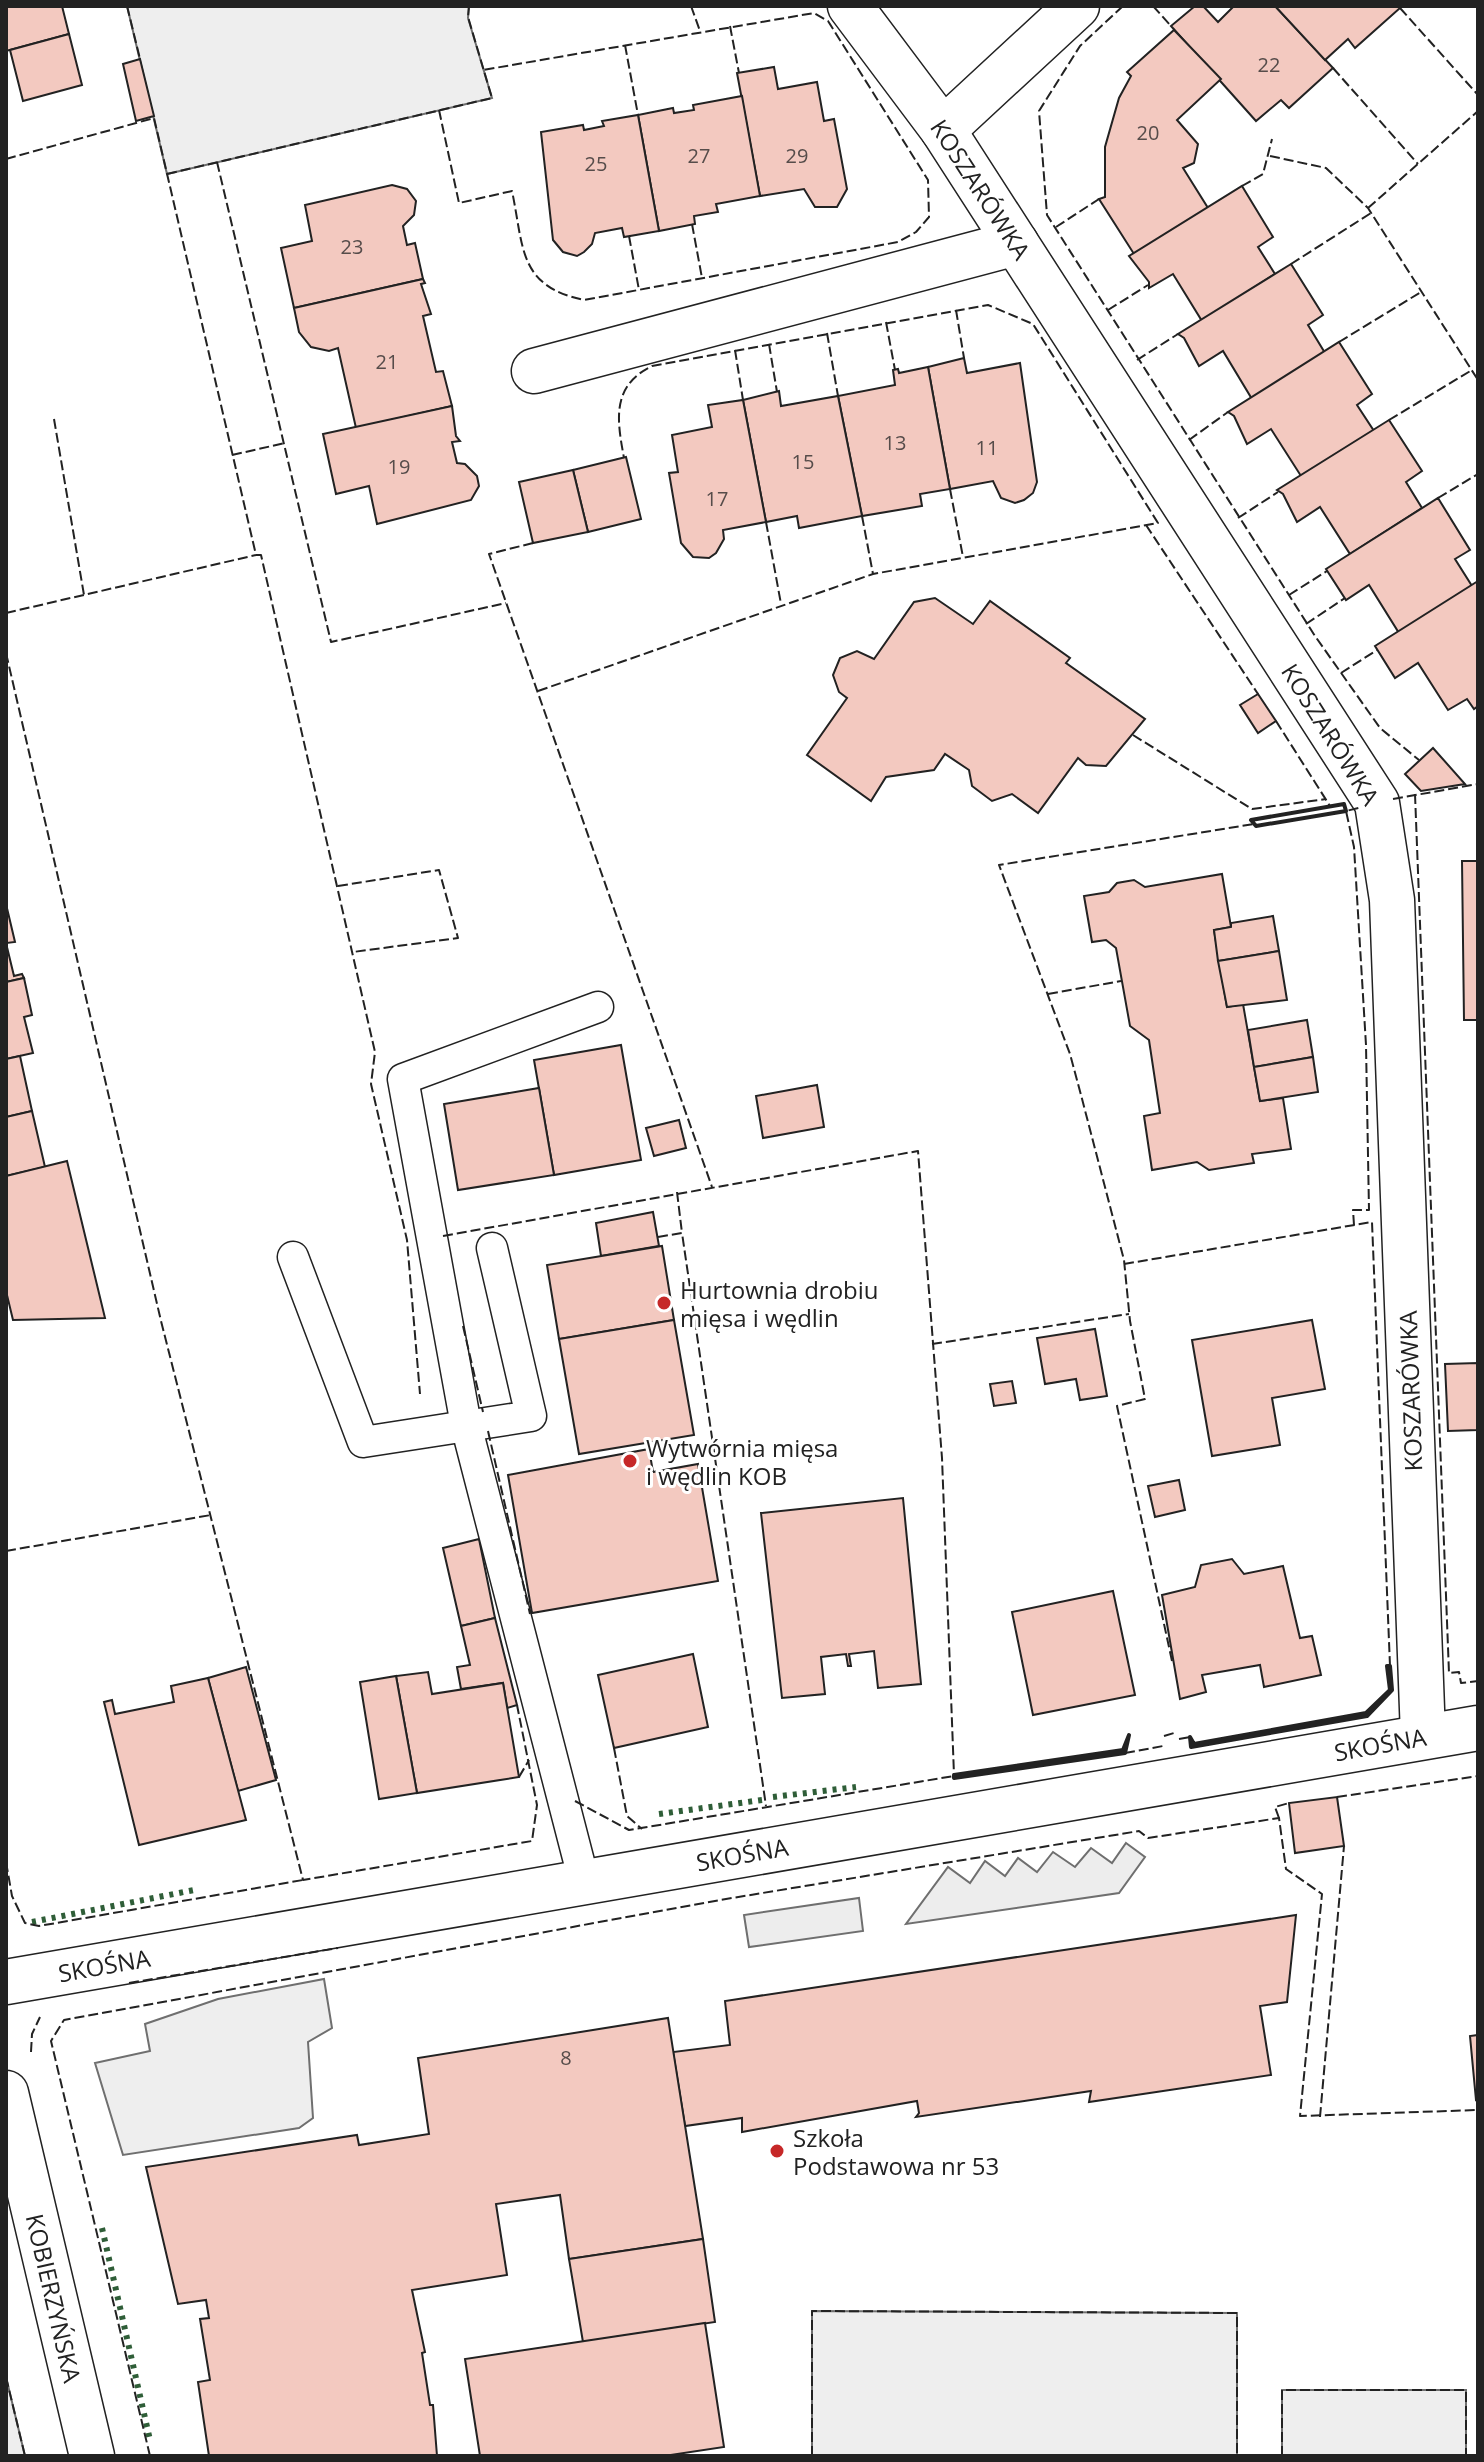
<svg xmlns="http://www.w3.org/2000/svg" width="1484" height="2462" font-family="'Open Sans',sans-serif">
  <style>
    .green { fill: #eee; stroke: #6f6f6f; stroke-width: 2 }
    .parking { fill: #ededed; stroke: #6f6f6f; stroke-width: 2 }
    .building { fill: #f3c9c0; stroke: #222; stroke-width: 2 }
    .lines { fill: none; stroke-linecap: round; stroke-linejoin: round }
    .lane-casing { stroke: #222; stroke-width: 33 }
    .street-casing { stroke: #222; stroke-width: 47 }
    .secondary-casing { stroke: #222; stroke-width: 47 }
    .lane { stroke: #fff; stroke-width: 30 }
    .street { stroke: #fff; stroke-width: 44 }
    .secondary { stroke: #fff; stroke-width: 44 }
    .hedge { stroke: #2f5e38; stroke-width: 6; stroke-dasharray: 4 6; stroke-linecap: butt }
    .fence { stroke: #222; stroke-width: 2; stroke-dasharray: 10 4; stroke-linecap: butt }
    .wall { stroke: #222; stroke-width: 4 }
    .poi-dot { fill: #c62828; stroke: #fff; stroke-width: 3 }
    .labels { text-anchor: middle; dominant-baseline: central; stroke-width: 6; stroke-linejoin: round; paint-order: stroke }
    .number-label { font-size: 20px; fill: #564c4a }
    .street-label { font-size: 24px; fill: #222; stroke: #fff }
    .poi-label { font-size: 24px; fill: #222; stroke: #fff; text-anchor: start }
  </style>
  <rect width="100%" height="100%" fill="#fff"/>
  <g class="green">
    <path d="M127 6H469L468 18 492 98 167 174Z"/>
    <path d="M324 1979 332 2028 308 2042 313 2118 299 2128 123 2155 95 2063 150 2051 145 2024 218 1999Z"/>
    <path d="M812 2311 1237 2313V2456H812Z"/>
    <path d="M6 2377 25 2456H6Z"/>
    <rect x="1282" y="2390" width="184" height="66"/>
  </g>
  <g class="parking">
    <path d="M1126 1843 1145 1857 1119 1893 906 1924 948 1867 970 1883 985 1861 1005 1876 1018 1858 1037 1872 1053 1852 1075 1867 1091 1848 1112 1863Z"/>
    <path d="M859 1898 863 1931 749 1947 744 1915Z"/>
  </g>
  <g class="building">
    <path d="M6 6H62L69 34 6 51Z"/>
    <path d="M1203 6 1218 22 1234 6H1275L1333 68 1289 108 1281 100 1256 121 1171 26 1195 6Z"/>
    <path d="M1275 6H1398L1400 8 1355 48 1348 39 1325 60Z"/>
    <path d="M1174 30 1221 79 1177 120 1198 144 1194 163 1183 168 1208 208 1134 254 1099 199 1105 197V147L1119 98 1131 76 1127 72Z"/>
    <path d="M69 34 82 85 23 101 10 50Z"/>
    <path d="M140 59 154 116 136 121 123 64Z"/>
    <path d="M774 67 778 89 817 82 824 121 834 119 847 189 837 207H815L804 189 760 196 737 73Z"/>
    <path d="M742 96 760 196 716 204 718 212 694 216 695 224 659 231 638 115 673 108 674 113 694 110 693 105Z"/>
    <path d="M638 115 659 231 624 237 622 228 595 233 592 244 584 252 577 256 563 252 553 240 541 132 583 125 584 130 604 126 602 121Z"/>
    <path d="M392 185 407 189 416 201 414 215 403 226 407 245 415 243 423 279 294 308 281 248 312 241 305 205Z"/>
    <path d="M1242 186 1273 237 1258 247 1275 274 1202 321 1173 274 1149 288V282L1129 256Z"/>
    <path d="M1291 264 1323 315 1308 325 1325 353 1252 399 1223 351 1199 366 1184 338 1178 334Z"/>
    <path d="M423 279 425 283 421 284 431 314 423 316 436 372 443 371 452 406 356 428 338 348 329 351 311 347 299 332 294 308Z"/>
    <path d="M1339 342 1372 394 1357 405 1374 431 1301 476 1271 429 1247 444 1234 416 1228 412Z"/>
    <path d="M964 358 967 373 1020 363 1037 482 1033 493 1024 500 1015 503 1001 498 993 481 950 489 928 367Z"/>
    <path d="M928 367 950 489 920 494 922 506 862 516 838 396 895 385 893 370 898 369 899 373Z"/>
    <path d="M779 391 781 406 838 396 862 516 799 528 797 516 766 522 743 400Z"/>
    <path d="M743 400 766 522 723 530 724 539 716 553 709 558 693 557 681 543 669 473 678 472 672 435 712 427 708 405Z"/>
    <path d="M452 406 456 436 460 441 452 442 457 463 465 464 477 476 479 486 471 500 377 524 369 486 336 494 323 434Z"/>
    <path d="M1389 420 1422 471 1406 482 1422 508 1350 554 1320 507 1297 522 1283 494 1277 490Z"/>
    <path d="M626 457 641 519 588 532 573 470Z"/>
    <path d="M573 470 588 532 533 543 519 482Z"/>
    <path d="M1438 498 1470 550 1455 559 1472 586 1399 633 1369 585 1346 600 1326 569Z"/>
    <path d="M1478 581V706L1474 709 1467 699 1448 710 1418 663 1395 678 1375 646Z"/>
    <path d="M935 598 973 624 990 601 1070 658 1066 663 1145 719 1106 766 1086 765 1078 758 1038 813 1012 794 992 801 972 786 969 770 945 754 934 770 886 777 871 801 807 755 847 698 839 692 833 675 840 658 857 651 874 659 914 602Z"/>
    <path d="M1258 694 1276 721 1258 733 1240 705Z"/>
    <path d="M1433 748 1465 784 1421 791 1405 774Z"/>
    <path d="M1462 861H1478V1020H1464Z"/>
    <path d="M1222 874 1231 927 1214 930 1227 1007 1243 1004 1260 1101 1283 1098 1291 1149 1252 1154 1254 1163 1209 1170 1197 1162 1152 1170 1144 1116 1160 1113 1149 1040 1130 1026 1116 948 1106 940 1092 942 1084 896 1109 892 1117 883 1134 880 1145 887Z"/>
    <path d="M6 904 15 942 6 943 14 976 22 974 24 978 6 982Z"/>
    <path d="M1273 916 1279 951 1218 961 1214 930 1231 927V923Z"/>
    <path d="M1279 951 1287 1000 1227 1007 1218 961Z"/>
    <path d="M24 978 32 1015 24 1017 33 1053 6 1059V982Z"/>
    <path d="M1307 1020 1313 1057 1254 1067 1248 1030Z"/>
    <path d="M621 1045 641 1160 554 1175 534 1060Z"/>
    <path d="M20 1056 32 1111 6 1117V1059Z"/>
    <path d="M1313 1057 1318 1092 1260 1101 1254 1067Z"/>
    <path d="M817 1085 824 1127 763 1138 756 1096Z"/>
    <path d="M539 1088 554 1175 458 1190 444 1104Z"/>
    <path d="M32 1111 45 1167 6 1176V1117Z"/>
    <path d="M679 1120 686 1148 654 1156 646 1128Z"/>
    <path d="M67 1161 105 1318 13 1320 6 1291V1176Z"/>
    <path d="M653 1212 659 1246 601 1256 596 1223Z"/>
    <path d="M662 1246 674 1320 559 1339 547 1265Z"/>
    <path d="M674 1320 694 1435 579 1454 559 1339Z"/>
    <path d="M1312 1320 1325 1389 1272 1398 1280 1445 1212 1456 1192 1340Z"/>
    <path d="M1095 1329 1107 1396 1080 1400 1076 1379 1045 1384 1037 1338Z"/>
    <path d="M1478 1363V1430L1448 1431 1445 1364Z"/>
    <path d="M1012 1381 1016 1403 994 1406 990 1384Z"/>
    <path d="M649 1449 653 1472 698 1464 718 1581 532 1613 508 1475Z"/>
    <path d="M1179 1480 1185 1510 1155 1517 1148 1486Z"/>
    <path d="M903 1498 921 1684 878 1688 874 1651 849 1654 851 1666H848L846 1654 821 1657 825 1694 782 1698 761 1513Z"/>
    <path d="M479 1539 495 1618 461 1626 443 1548Z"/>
    <path d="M1232 1559 1244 1574 1283 1566 1300 1638 1312 1636 1321 1675 1264 1687 1260 1665 1202 1675 1206 1692 1180 1699 1162 1595 1195 1587 1201 1565Z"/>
    <path d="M1113 1591 1135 1695 1033 1715 1012 1612Z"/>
    <path d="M495 1618 517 1705 507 1708 503 1683 461 1689 457 1667 470 1665 461 1626Z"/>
    <path d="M693 1654 708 1727 614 1748 598 1675Z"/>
    <path d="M246 1667 276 1780 238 1791 208 1678Z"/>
    <path d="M428 1672 432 1694 503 1683 519 1777 417 1793 396 1676Z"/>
    <path d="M396 1676 417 1793 379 1799 360 1682Z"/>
    <path d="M208 1678 246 1820 139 1845 104 1702 112 1700 115 1714 174 1702 171 1686Z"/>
    <path d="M1337 1797 1344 1846 1295 1853 1289 1803Z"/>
    <path d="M1296 1915 1287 2002 1260 2006 1271 2075 1089 2102 1091 2091 916 2117 919 2113 917 2101 742 2132V2118L685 2126 673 2052 730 2045 725 2001Z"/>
    <path d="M668 2018 703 2239 569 2259 560 2195 496 2204 507 2275 412 2290 425 2352 422 2353 430 2405H433L437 2456H209L198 2382 210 2380 200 2319 209 2318 206 2300 178 2304 146 2167 357 2135 359 2145 429 2134 418 2058Z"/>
    <path d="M1478 2035V2099L1476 2100 1470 2036Z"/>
    <path d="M703 2239 715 2322 583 2342 569 2259Z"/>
    <path d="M705 2323 724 2447 664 2456H480L465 2359Z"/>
  </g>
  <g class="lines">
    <defs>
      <g id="lane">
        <path d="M293 1257 363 1442 531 1416 492 1248"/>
        <path d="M584 1881 466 1425 403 1079 598 1007"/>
      </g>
      <g id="street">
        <path d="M850 6 943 130 1377 803 1392 900 1423 1736"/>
        <path d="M943 130 1077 6"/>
        <path d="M534 371 1016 243"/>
        <path d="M6 1982 1478 1728"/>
      </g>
      <path id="secondary" d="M6 2093 92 2456"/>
    </defs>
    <use href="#lane" class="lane-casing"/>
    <use href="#street" class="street-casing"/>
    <use href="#secondary" class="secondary-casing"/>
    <use href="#lane" class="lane"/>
    <use href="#street" class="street"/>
    <use href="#secondary" class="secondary"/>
    <g class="hedge">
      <path d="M773 1797 856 1787"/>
      <path d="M659 1814 762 1800"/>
      <path d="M32 1922 194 1890"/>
      <path d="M102 2228 150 2440"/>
    </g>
    <g class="fence">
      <path d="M127 6 140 59"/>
      <path d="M691 6 700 31"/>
      <path d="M1123 6 1080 46 1039 111 1047 215 1315 636 1380 728 1419 760"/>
      <path d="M1153 6 1171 26"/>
      <path d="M1400 8 1478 95"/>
      <path d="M730 26 739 73"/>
      <path d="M625 45 638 115"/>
      <path d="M1333 68 1418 164"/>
      <path d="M439 110 459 203 512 191C524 248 518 286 584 300L898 242 916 232 929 217 928 180 828 21 814 13 483 70"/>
      <path d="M1270 156 1326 168 1368 208 1478 380"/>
      <path d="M6 159 154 118 256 555H261L375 1052 371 1084 407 1240 420 1394"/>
      <path d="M217 162 331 642 506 603"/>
      <path d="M167 174 492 98 468 17 469 6"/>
      <path d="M1242 186 1263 174 1272 139"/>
      <path d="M1368 208 1478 111"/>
      <path d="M692 224 702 278"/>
      <path d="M1056 227 1099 199"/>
      <path d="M629 236 639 290"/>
      <path d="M1291 264 1371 213"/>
      <path d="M956 310 964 358"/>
      <path d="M1108 310 1148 285"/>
      <path d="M886 322 895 370"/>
      <path d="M827 333 838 396"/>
      <path d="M1339 342 1421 292"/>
      <path d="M769 344 777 392"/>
      <path d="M735 350 743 400"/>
      <path d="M1137 360 1178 334"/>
      <path d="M54 419 84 595"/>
      <path d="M1389 420 1472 370"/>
      <path d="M1189 440 1228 412"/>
      <path d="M232 455 285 443"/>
      <path d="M950 489 963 557"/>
      <path d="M1438 498 1478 474"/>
      <path d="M862 516 873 574"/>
      <path d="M1238 518 1278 492"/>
      <path d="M766 522 781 604"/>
      <path d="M1146 525 1258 694"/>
      <path d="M533 543 489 554 712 1187"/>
      <path d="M1289 595 1327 571"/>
      <path d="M6 613 256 555"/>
      <path d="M1306 624 1345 598"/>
      <path d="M6 653 161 1321 303 1880 532 1841 537 1805 517 1705"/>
      <path d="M1341 673 1377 650"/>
      <path d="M538 691 873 574 1158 523 1033 324 988 305 652 366C611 386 617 420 624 458"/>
      <path d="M1276 721 1330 806"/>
      <path d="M1133 735 1252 809 1326 799"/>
      <path d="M1415 794 1449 1673 1459 1672 1461 1683 1478 1681"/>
      <path d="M1393 799 1478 784"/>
      <path d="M338 886 439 870 458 938 353 952"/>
      <path d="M1048 994 1121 981"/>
      <path d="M677 1192 682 1233"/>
      <path d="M1354 1225 1353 1210H1369L1366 1045 1354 847 1346 811 1362 807"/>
      <path d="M443 1236 918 1151 942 1458 954 1775"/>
      <path d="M658 1237 682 1233 766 1806"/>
      <path d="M1124 1264 1372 1222 1390 1666"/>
      <path d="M463 1326 483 1412"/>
      <path d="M932 1344 1129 1314"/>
      <path d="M488 1431 530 1614"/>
      <path d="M6 1551 211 1515"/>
      <path d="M1172 1661 1117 1406 1145 1399 1130 1321 1124 1260 1081 1095 1070 1054 999 865 1254 824"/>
      <path d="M1164 1736 1174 1733"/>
      <path d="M1179 1739 1190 1737"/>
      <path d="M614 1748 627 1816 642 1829"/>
      <path d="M1125 1753 1163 1746"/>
      <path d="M519 1777 529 1760"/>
      <path d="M1337 1797 1478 1776"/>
      <path d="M575 1801 629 1830 954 1776"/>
      <path d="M1279 1818 1275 1807 1289 1803"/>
      <path d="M6 1862 12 1896 25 1923 39 1926 303 1880"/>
      <path d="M129 1983 338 1948"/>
      <path d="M31 2052 32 2034 40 2017"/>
      <path d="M1320 2117 1344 1846"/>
      <path d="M6 2377 25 2456"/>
      <path d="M150 2456 51 2041 64 2020 720 1900 1139 1831 1148 1838 1279 1818 1286 1869 1322 1894 1300 2116 1478 2110"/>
      <path d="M812 2456V2311L1237 2313V2456"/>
      <path d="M1282 2456V2390H1466V2456"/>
    </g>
    <g class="wall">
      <path d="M1344 804 1346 811 1256 826 1251 820Z"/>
      <path d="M1387 1666H1390L1392 1690 1367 1716 1191 1747 1190 1737 1194 1744 1366 1713 1390 1690Z"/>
      <path d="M1129 1735 1125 1753 954 1778V1775L1123 1750Z"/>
    </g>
  </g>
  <g class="poi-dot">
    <circle cx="664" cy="1303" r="8"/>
    <circle cx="630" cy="1461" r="8"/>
    <circle cx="777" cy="2151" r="8"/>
  </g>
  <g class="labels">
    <g class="number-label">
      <text x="1269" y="64">22</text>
      <text x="1148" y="132">20</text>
      <text x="699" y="155">27</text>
      <text x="797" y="155">29</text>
      <text x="596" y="163">25</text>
      <text x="352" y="246">23</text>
      <text x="387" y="361">21</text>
      <text x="895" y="442">13</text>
      <text x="987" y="447">11</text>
      <text x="803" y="461">15</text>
      <text x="399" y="466">19</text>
      <text x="717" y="498">17</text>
      <text x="566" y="2057">8</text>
    </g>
    <g class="street-label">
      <text transform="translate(981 189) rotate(57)">KOSZARÓWKA</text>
      <text transform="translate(1331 734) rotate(58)">KOSZARÓWKA</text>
      <text transform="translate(1410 1391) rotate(-92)">KOSZARÓWKA</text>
      <text transform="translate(1380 1744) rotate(-10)">SKOŚNA</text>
      <text transform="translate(742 1854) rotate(-10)">SKOŚNA</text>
      <text transform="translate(104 1965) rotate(-10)">SKOŚNA</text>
      <text transform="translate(54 2298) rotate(77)">KOBIERZYŃSKA</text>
    </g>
    <g class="poi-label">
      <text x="680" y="1289">Hurtownia drobiu<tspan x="680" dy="28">mięsa i wędlin</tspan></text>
      <text x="646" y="1447">Wytwórnia mięsa<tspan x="646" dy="28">i wędlin KOB</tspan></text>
      <text x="793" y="2137">Szkoła<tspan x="793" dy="28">Podstawowa nr 53</tspan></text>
    </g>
  </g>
  <rect width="1484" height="2462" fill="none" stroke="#222222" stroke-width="16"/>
</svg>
